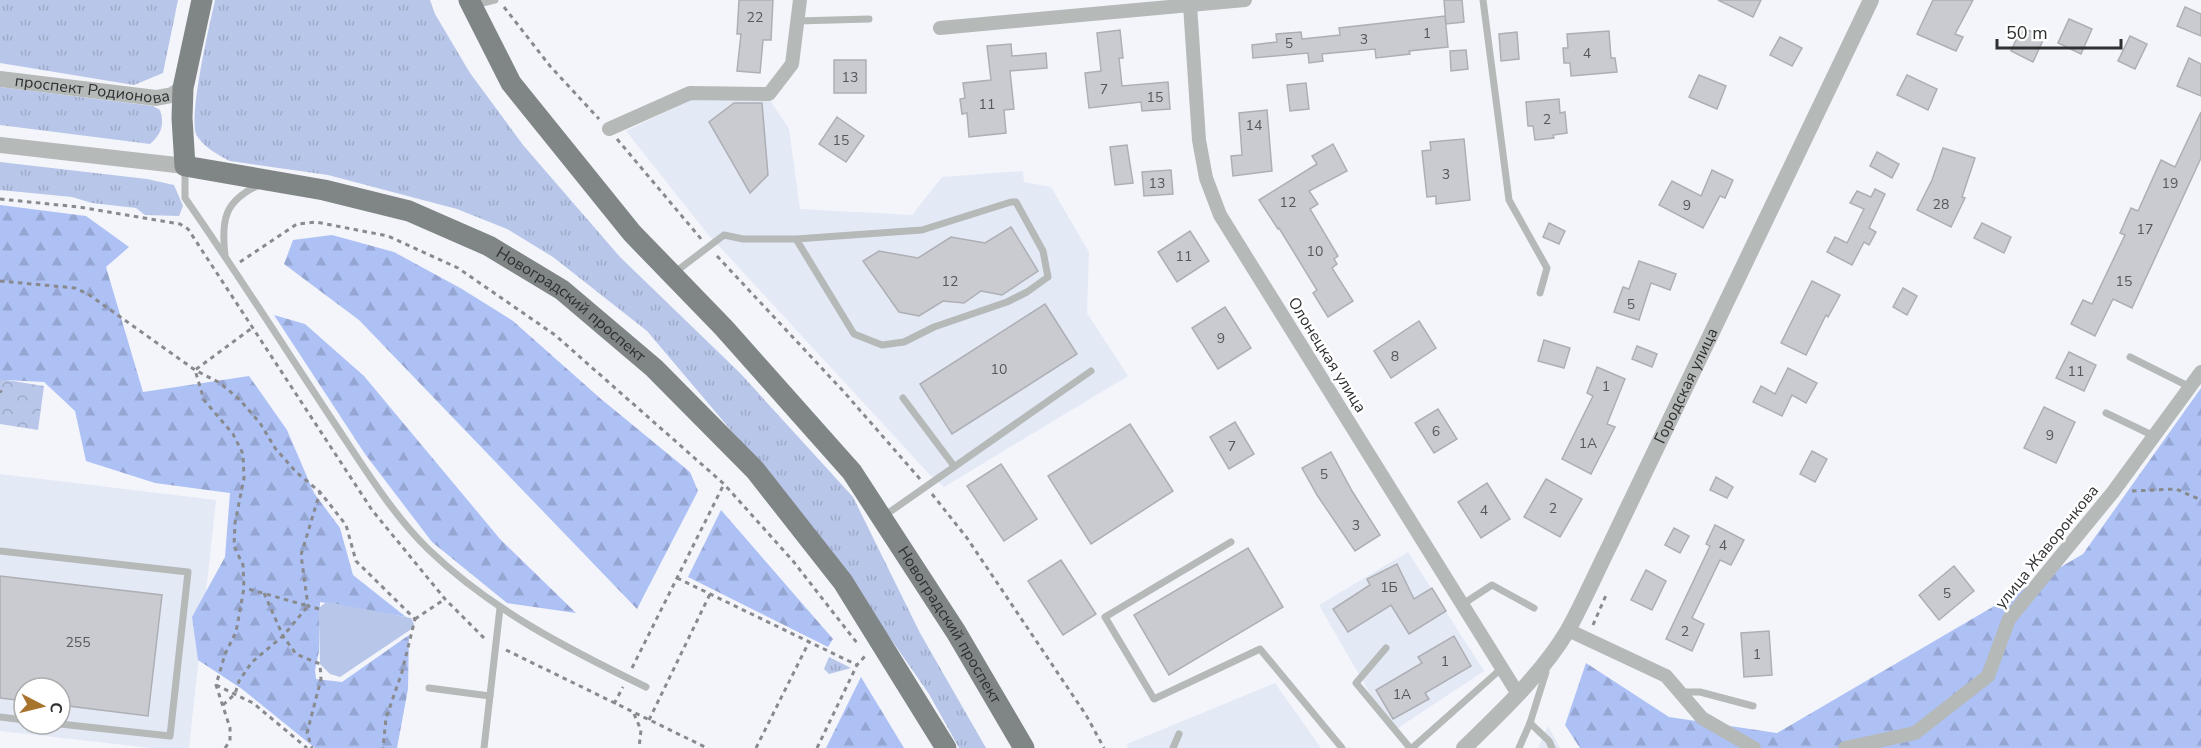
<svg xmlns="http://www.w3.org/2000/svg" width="2201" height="748" font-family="'Nunito Sans',sans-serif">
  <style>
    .built { fill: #e4e9f6; fill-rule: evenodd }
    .grass { fill: url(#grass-tufts) }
    .forest { fill: url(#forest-firs) }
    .park { fill: url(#park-crowns) }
    .pitch { fill: #b8c6e9 }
    .building { fill: #c9cbd1; stroke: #adafb4; stroke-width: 1.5 }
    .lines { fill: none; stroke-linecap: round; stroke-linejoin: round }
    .path { stroke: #888a8e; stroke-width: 3; stroke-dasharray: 4.5 4.5; stroke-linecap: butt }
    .service { stroke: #b5b9b8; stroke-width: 7 }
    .minor { stroke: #b5b9b8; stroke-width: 14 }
    .tertiary { stroke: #b5b9b8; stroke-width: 16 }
    .primary { stroke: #808685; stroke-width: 21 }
    .labels { text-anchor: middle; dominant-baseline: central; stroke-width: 5; stroke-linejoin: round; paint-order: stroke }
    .number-label { font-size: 14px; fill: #56575a }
    .street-label { font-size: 16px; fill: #2f3032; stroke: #fff }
  </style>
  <defs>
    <pattern id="grass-tufts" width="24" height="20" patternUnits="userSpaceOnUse" patternTransform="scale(1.5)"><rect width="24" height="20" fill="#b8c6e9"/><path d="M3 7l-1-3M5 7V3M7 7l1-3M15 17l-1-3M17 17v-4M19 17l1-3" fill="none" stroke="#9eaac8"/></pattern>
    <pattern id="forest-firs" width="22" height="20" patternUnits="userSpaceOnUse" patternTransform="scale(1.5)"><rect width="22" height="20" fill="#aec1f5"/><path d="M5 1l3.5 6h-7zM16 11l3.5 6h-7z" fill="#96a6d2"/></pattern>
    <pattern id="park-crowns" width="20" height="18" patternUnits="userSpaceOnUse" patternTransform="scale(1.5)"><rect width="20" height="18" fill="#b8c6e9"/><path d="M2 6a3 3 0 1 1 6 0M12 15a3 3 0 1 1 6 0" fill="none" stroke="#9eaac8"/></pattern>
  </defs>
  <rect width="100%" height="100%" fill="#f3f5fb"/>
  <g class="built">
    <path d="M693 99 770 100 789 129 800 209 912 215 942 177 1023 171 1024 182 1051 187 1089 252 1087 313 1128 376 944 487 931 476 706 232 626 131Z"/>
    <path d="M0 474 216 500 189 748H151L0 731ZM24 688H60V724H24Z"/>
    <path d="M1408 552 1484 671 1392 732 1319 605Z"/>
    <path d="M1275 683 1321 748H1128L1127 744Z"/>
    <path d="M1548 726 1560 748H1538Z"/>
  </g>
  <g class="grass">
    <path d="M0 0H178L163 73 134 85 0 63Z"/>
    <path d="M215 0H430L435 14 470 73 523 145 620 257 740 373 853 497 920 633 986 748H959L929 694 813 527 647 331 553 257 507 229 457 209 328 175 230 161C218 155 205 148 197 136 187 120 210 23 215 0Z"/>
    <path d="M0 87 153 106 160 110C165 124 161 135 150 144L0 125Z"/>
    <path d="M0 162 147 179 174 185 183 206 179 216 145 215 136 208 92 203 72 197 0 190Z"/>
    <path d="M829 657 851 668 829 674 824 669Z"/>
  </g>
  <g class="forest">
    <path d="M0 205 86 216 129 247 106 267 143 392 249 376 287 430 314 493 340 528 353 575 406 617 320 602 319 651 315 670 316 679 342 682 409 635 408 689 397 748H315L242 689 198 660 192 617 225 557 230 493 155 483 86 461 75 411 44 382 5 380 0 386Z"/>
    <path d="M332 235 394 252 462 289 513 321 601 399 690 472 698 491 637 609 359 320 284 264 293 240Z"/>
    <path d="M274 315 305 324 364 376 500 539 576 613 507 603 432 542 365 454Z"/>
    <path d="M2201 388V748H1580L1565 725 1586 663 1669 717 1777 733 2083 554Z"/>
    <path d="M721 510 833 639 828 647 688 577Z"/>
    <path d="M861 677 904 748H826Z"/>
  </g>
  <path class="park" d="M0 379 44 386 38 430 0 424Z"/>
  <path class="pitch" d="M327 602 411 618 414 624 413 628 340 677 330 674 320 664 319 609 321 606Z"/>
  <g class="building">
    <path d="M739 0H773L771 40H763L760 73 737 71 741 34H737Z"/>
    <path d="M1444 0H1462L1464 22 1446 24Z"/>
    <path d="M1718 0H1761L1753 17Z"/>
    <path d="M1933 0H1973L1955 34 1963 37 1956 51 1917 34Z"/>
    <path d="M2185 7 2201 14V36L2177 26Z"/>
    <path d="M1445 16 1448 47 1409 51 1410 54 1376 58 1375 49 1322 54 1323 61 1309 63 1308 53 1253 58 1252 45 1277 42 1276 34 1301 32 1302 39 1340 35 1339 28Z"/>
    <path d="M2069 19 2092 29 2081 54 2058 43Z"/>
    <path d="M2022 27 2044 38 2033 62 2011 51Z"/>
    <path d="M1120 30 1123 58H1119L1122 86 1168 82 1170 109 1142 111 1141 102 1089 108 1085 73 1101 71 1097 33Z"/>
    <path d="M1609 31 1611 58H1615L1617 72 1571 76 1570 63H1564L1563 48H1568L1567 34Z"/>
    <path d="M1517 32 1519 59 1501 61 1499 34Z"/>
    <path d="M2130 36 2147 44 2135 69 2118 61Z"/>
    <path d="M1780 37 1802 48 1792 66 1770 55Z"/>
    <path d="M1011 44 1012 56 1046 53 1047 68 1010 71 1014 109 1004 110 1006 133 969 137 967 113 962 114 960 99 965 98 963 83 991 80 987 46Z"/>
    <path d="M1466 50 1468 69 1451 71 1450 51Z"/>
    <path d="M2189 58 2201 64V96L2177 86Z"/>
    <rect x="834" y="60" width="32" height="33"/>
    <path d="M1699 75 1726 86 1717 109 1689 97Z"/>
    <path d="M1907 75 1937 89 1928 110 1897 95Z"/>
    <path d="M1306 83 1309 109 1290 111 1287 85Z"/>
    <path d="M1559 99 1560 113 1565 112 1567 133 1553 135 1554 138 1535 140 1533 126H1528L1526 102Z"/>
    <path d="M734 103H762L768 175 750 193 709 122Z"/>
    <path d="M1267 110 1272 171 1233 176 1231 156 1242 155 1239 113Z"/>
    <path d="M2201 112V158L2132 308 2113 299 2095 336 2071 324 2083 300 2092 304 2125 235 2120 233 2131 208 2138 211 2161 160 2175 167Z"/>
    <path d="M837 117 864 136 846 162 819 144Z"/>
    <path d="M1464 139 1470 200 1436 204V196L1427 197 1422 151 1431 150 1430 142Z"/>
    <path d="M1333 144 1347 171 1309 191 1318 204 1310 209 1338 256 1334 259 1337 264 1332 268 1353 301 1328 317 1313 293 1317 290 1279 228 1278 229 1259 200 1317 164 1312 156Z"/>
    <path d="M1127 145 1133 183 1115 185 1110 147Z"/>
    <path d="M1943 148 1975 158 1962 197 1965 198 1951 227 1917 210 1932 180Z"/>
    <path d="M1877 152 1899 164 1892 178 1870 166Z"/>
    <path d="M1171 170 1173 194 1144 196 1142 172Z"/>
    <path d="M1712 170 1733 180 1725 198 1720 196 1703 228 1659 205 1672 181 1701 196Z"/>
    <path d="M1875 189 1885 194 1869 228 1876 232 1869 245 1864 242 1852 265 1827 252 1835 237 1847 243 1864 209 1850 203 1857 191 1871 197Z"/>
    <path d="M1549 223 1565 231 1559 244 1543 237Z"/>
    <path d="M1982 223 2011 237 2004 253 1974 238Z"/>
    <path d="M1011 227 1038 271 1002 295 981 291 964 303 943 301 919 316 899 312 863 261 879 251 918 258 951 237 985 243Z"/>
    <path d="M1190 231 1209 261 1177 282 1158 252Z"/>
    <path d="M1639 261 1676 274 1670 290 1651 283 1639 320 1614 312 1623 287 1629 289Z"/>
    <path d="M1812 281 1840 295 1828 317 1826 315 1806 355 1781 343Z"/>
    <path d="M1903 288 1917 296 1907 315 1893 307Z"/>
    <path d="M1045 304 1077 354 952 434 920 384Z"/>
    <path d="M1225 307 1251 348 1218 369 1192 328Z"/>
    <path d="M1419 321 1436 348 1391 378 1374 351Z"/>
    <path d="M1544 340 1570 348 1564 368 1538 361Z"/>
    <path d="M1637 346 1657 354 1652 367 1632 359Z"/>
    <path d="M2069 352 2096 365 2084 391 2056 378Z"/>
    <path d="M1597 367 1625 379 1607 424 1615 427 1591 474 1562 459 1593 396 1587 393Z"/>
    <path d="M1788 368 1817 383 1806 403 1792 395 1782 416 1753 402 1761 386 1775 394Z"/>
    <path d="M2044 407 2075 422 2056 463 2024 448Z"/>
    <path d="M1438 409 1457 439 1434 453 1415 423Z"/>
    <path d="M1235 422 1254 454 1229 469 1210 437Z"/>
    <path d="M1130 424 1173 491 1091 544 1048 476Z"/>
    <path d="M1812 451 1827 459 1815 482 1800 474Z"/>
    <path d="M1331 452 1352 491 1380 535 1355 551 1317 495 1302 468Z"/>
    <path d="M1001 464 1037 519 1004 541 967 486Z"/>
    <path d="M1716 477 1733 487 1727 498 1710 490Z"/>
    <path d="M1546 479 1582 499 1560 537 1524 517Z"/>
    <path d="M1487 483 1510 519 1481 538 1458 502Z"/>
    <path d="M1715 525 1744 540 1731 565 1720 560 1692 618 1704 624 1692 651 1666 639 1710 546 1706 544Z"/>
    <path d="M1674 528 1689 536 1680 553 1665 545Z"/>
    <path d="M1248 548 1283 607 1169 675 1134 615Z"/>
    <path d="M1061 560 1096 614 1063 635 1028 581Z"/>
    <path d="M1397 564 1414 599 1432 588 1446 611 1409 634 1391 605 1348 632 1333 609 1370 585 1367 579Z"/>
    <path d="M1954 566 1974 591 1939 620 1919 595Z"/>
    <path d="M1646 570 1666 581 1652 610 1631 600Z"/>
    <path d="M0 576 162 595 148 716 60 705V688H24V701L0 698Z"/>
    <path d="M1769 631 1772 675 1744 677 1741 633Z"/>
    <path d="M1454 636 1471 666 1425 693 1429 699 1393 719 1376 690 1422 663 1418 657Z"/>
  </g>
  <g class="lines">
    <g class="path">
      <path d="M504 7 550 66 599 119"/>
      <path d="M617 139 702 240"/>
      <path d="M0 199 79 207 180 224 188 229 372 510 445 599 484 638"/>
      <path d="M717 256 844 392 920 479"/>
      <path d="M240 262 297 224 316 222 388 236 458 268 555 335 724 484 793 561 857 643"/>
      <path d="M0 281 75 288 88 294 195 370 220 383 240 400 260 423 275 448 296 472 320 492 346 525 356 561 415 619 402 672 386 718 383 748"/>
      <path d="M0 391 2 392"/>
      <path d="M2132 491 2176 489 2201 500"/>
      <path d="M932 494 967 538 1086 715 1104 748"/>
      <path d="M677 578 857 665"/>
      <path d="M264 593 283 636 296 654 320 664 321 679 307 733 312 748"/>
      <path d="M319 609 308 606 301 555 320 492"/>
      <path d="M415 619 445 599"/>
      <path d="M1593 625 1607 593"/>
      <path d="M506 650 707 748"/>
      <path d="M632 668 724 484"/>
      <path d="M216 685 253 703 307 748"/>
      <path d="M614 704 623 687"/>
      <path d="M223 705 235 694 239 681 252 662 283 636 308 606 245 588"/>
      <path d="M634 714 641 730 639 748"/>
      <path d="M649 720 710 594"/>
      <path d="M225 748 230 741V728L216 685 225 654 236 632 244 588 243 565 234 546 235 523 244 478 243 454 233 434 204 400 195 370 252 328"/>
      <path d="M756 748 809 642"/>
      <path d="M817 748 857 665 866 655"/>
    </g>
    <g class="service">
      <path d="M1483 0 1509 200 1547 268 1540 293"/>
      <path d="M474 5 495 0"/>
      <path d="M797 21 869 19"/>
      <path d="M185 167V198C236 271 284 347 333 421 361 463 392 514 428 549 491 610 568 649 646 687"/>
      <path d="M225 256C221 220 224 201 259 185"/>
      <path d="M674 273 724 235 743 239H796L922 230 1011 202H1016L1043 251 1048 277 1027 292 1007 302 934 327 904 342 882 345 854 334 796 239"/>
      <path d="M2130 357 2190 387"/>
      <path d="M903 398 954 466"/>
      <path d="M2106 413 2154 436"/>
      <path d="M884 516 1091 371"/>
      <path d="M1231 542 1105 617 1154 699 1260 649 1342 748"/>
      <path d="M0 551 188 572 170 736 60 724"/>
      <path d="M1463 604 1492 585 1534 608"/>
      <path d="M1386 648 1356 683 1410 748"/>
      <path d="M429 688 490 696"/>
      <path d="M1682 692H1700L1753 706"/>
      <path d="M0 717 24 720"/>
      <path d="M1530 723 1549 741 1552 748"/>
      <path d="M484 748 500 608"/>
      <path d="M1173 748 1179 734"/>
      <path d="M1412 748 1502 668"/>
      <path d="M1519 748 1530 723 1546 672"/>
    </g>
    <g class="minor">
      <path d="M1190 5 1199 140 1206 178 1220 215 1518 694"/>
      <path d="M940 28 1245 0"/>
      <path d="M609 129 690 93 769 94 792 64 800 0"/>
      <path d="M1568 630 1666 676 1702 718 1754 748"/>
      <path d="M1845 748 1915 733 1988 676 2009 619 2113 492 2201 372"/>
    </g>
    <g class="tertiary">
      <path id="s1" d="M0 79 156 98 172 95 183 88"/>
      <path d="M0 145 185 166"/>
      <path id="s2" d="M1464 748C1501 712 1542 674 1568 630 1583 603 1595 575 1609 547L1871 0"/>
    </g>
    <g class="primary">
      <path id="s3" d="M202 0 183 88 182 118 185 166 324 190 409 211 489 246 562 290 654 368 755 470 843 582 946 748"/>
      <path id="s4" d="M469 0 511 83 632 233 724 328 852 472 956 632 1024 748"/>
    </g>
  </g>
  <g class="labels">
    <g class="number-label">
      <text x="755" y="17">22</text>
      <text x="1427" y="33">1</text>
      <text x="1364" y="39">3</text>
      <text x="1289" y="43">5</text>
      <text x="1587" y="53">4</text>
      <text x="850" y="77">13</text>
      <text x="1104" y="89">7</text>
      <text x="1155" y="97">15</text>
      <text x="987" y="104">11</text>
      <text x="1547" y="119">2</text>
      <text x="1254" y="125">14</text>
      <text x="841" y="140">15</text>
      <text x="1446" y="174">3</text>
      <text x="1157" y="183">13</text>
      <text x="2170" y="183">19</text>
      <text x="1288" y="202">12</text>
      <text x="1941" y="204">28</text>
      <text x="1687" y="205">9</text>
      <text x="2145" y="229">17</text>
      <text x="1315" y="251">10</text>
      <text x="1184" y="256">11</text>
      <text x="950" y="281">12</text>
      <text x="2124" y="281">15</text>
      <text x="1631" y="304">5</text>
      <text x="1221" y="338">9</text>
      <text x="1395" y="356">8</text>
      <text x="999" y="369">10</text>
      <text x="2076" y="371">11</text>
      <text x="1606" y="386">1</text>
      <text x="1436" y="431">6</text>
      <text x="2050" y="435">9</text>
      <text x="1588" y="443">1А</text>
      <text x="1232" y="446">7</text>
      <text x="1324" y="474">5</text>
      <text x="1553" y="508">2</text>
      <text x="1484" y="510">4</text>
      <text x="1356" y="525">3</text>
      <text x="1723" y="545">4</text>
      <text x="1389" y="587">1Б</text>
      <text x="1947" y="593">5</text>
      <text x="1685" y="631">2</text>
      <text x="78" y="642">255</text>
      <text x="1757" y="654">1</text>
      <text x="1445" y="661">1</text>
      <text x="1402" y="694">1А</text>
    </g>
    <g class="street-label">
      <text stroke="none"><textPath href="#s1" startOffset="93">проспект Родионова</textPath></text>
      <text stroke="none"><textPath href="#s3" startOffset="585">Новоградский проспект</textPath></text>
      <text transform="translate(1327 355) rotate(58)">Олонецкая улица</text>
      <text stroke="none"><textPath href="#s2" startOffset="429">Городская улица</textPath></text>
      <text transform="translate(2047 547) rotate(-51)">улица Жаворонкова</text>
      <text stroke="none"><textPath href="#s4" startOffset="792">Новоградский проспект</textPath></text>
    </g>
  </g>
  <g transform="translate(42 706) rotate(97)"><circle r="28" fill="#ffffff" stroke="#acacad" stroke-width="1.5"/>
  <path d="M0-4.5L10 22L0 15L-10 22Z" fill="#a8732d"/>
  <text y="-9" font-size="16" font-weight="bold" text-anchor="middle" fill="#2f3032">С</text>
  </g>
  <path d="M1997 39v9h124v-9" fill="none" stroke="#2f3032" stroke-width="3"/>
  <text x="2006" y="39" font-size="18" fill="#2f3032" stroke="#ffffff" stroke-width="4.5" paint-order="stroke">50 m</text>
</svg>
